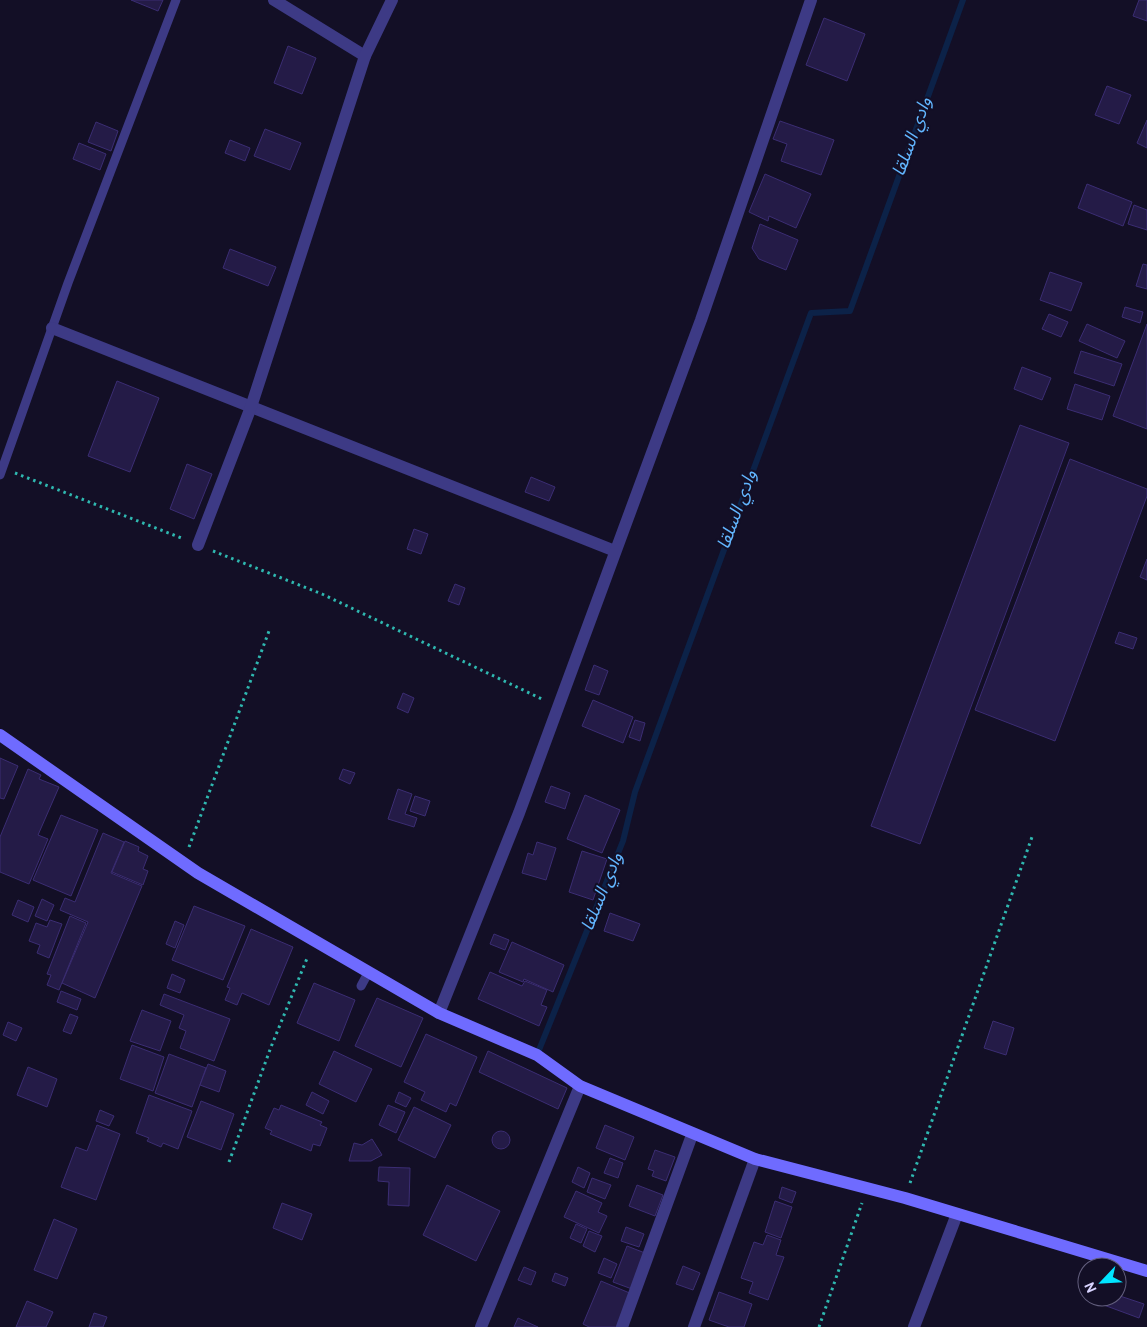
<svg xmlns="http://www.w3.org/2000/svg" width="1147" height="1327" font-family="Overpass,'Noto Sans Arabic',sans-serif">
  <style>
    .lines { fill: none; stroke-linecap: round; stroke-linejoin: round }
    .stream { stroke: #0c2248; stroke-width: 6 }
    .building { fill: #241b47; stroke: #3b2d73 }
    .path { stroke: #2fb8b0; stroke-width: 3; stroke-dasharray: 2.5 4; stroke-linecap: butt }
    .lane { stroke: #3d3a85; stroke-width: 9 }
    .street { stroke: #3d3a85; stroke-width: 12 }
    .secondary { stroke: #6f6bff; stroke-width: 12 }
    .labels { text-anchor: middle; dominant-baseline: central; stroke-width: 4; stroke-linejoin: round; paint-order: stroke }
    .water-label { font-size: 18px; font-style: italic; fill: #62b6ff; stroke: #130f26 }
  </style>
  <rect width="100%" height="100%" fill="#130f26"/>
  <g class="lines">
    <path class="stream" d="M537 1055 623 841 635 792 811 313 850 311 963 0"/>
  </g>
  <g class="building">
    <path d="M131 0H163L158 11Z"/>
    <path d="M1139 0H1147V21L1133 16Z"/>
    <path d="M824 18 865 34 847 81 806 65Z"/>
    <path d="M288 46 316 58 302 94 274 83Z"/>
    <path d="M1107 86 1131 95 1119 124 1095 115Z"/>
    <path d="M1147 120V148L1137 143Z"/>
    <path d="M780 121 834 140 821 175 781 161 787 144 773 139Z"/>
    <path d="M96 122 118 131 111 151 88 142Z"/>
    <path d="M265 129 301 143 290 170 254 156Z"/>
    <path d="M230 140 250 148 245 161 225 153Z"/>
    <path d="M79 143 106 154 100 170 73 159Z"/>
    <path d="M765 174 811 194 796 228 769 216 768 221 749 212Z"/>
    <path d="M1087 184 1132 202 1123 226 1078 208Z"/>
    <path d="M1134 205 1147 210V230L1128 224Z"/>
    <path d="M760 224 798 240 786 270 759 259 752 248Z"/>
    <path d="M230 249 276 267 268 286 223 268Z"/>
    <path d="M1143 264 1147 265V289L1136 286Z"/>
    <path d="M1050 272 1082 283 1071 311 1040 300Z"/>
    <path d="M1125 307 1143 312 1140 323 1122 317Z"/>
    <path d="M1049 314 1068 322 1061 337 1042 329Z"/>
    <path d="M1087 324 1125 341 1117 358 1079 341Z"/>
    <path d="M1147 324V429L1113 416Z"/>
    <path d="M1081 351 1122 364 1114 386 1074 373Z"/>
    <path d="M1022 367 1051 378 1042 400 1014 389Z"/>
    <path d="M117 381 159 398 130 472 88 456Z"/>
    <path d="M1075 384 1110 396 1102 420 1067 409Z"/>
    <path d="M1020 425 1069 443 920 844 871 826Z"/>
    <path d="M1070 459 1147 489V496L1055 741 975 710Z"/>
    <path d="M187 464 212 474 194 519 170 509Z"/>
    <path d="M531 477 555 487 549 501 525 492Z"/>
    <path d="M414 529 428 534 421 554 407 549Z"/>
    <path d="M1147 559V580L1140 577Z"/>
    <path d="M455 584 465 588 459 605 448 601Z"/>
    <path d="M1119 632 1137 638 1133 649 1115 643Z"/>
    <path d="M594 665 608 671 599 695 585 690Z"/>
    <path d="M403 693 414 698 408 713 397 708Z"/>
    <path d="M593 700 633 717 623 743 582 726Z"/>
    <path d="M635 720 645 723 640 741 629 737Z"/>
    <path d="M0 758 18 766 4 799 0 798Z"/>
    <path d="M28 769 41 775 39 779 59 787 38 835 48 839 29 884 0 872V837Z"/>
    <path d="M343 769 355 773 350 784 339 779Z"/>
    <path d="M551 786 570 793 565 809 545 802Z"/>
    <path d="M398 789 412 794 405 814 417 818 414 827 388 819Z"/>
    <path d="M585 795 620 810 602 853 567 839Z"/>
    <path d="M415 796 430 801 425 816 410 811Z"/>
    <path d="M61 815 98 830 71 896 33 880Z"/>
    <path d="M103 833 124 842 111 873 142 886 95 998 62 983 88 922 60 910 65 898 75 902Z"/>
    <path d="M125 841 139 847 138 851 148 856 143 869 148 871 143 885 112 872Z"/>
    <path d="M537 842 556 848 546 880 522 873 528 853 533 855Z"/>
    <path d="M582 851 607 859 593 900 569 892Z"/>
    <path d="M42 899 54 905 47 921 35 916Z"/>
    <path d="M18 900 34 907 28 922 12 915Z"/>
    <path d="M194 906 245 926 223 980 172 960Z"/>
    <path d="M610 913 640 924 633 941 604 931Z"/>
    <path d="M70 916 86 923 59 990 47 985 51 975 47 974Z"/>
    <path d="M50 920 62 924 49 958 37 953 40 945 29 941 36 923 47 927Z"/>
    <path d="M175 921 184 925 175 948 166 944Z"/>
    <path d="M251 929 293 947 269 1005 242 993 237 1005 225 1000 230 988 227 987Z"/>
    <path d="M494 934 509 940 505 950 490 944Z"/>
    <path d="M512 942 564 965 553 992 524 979 523 982 499 972Z"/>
    <path d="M490 972 522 986 525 981 547 990 541 1005 547 1007 539 1026 478 999Z"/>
    <path d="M172 974 185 980 180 993 167 988Z"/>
    <path d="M314 983 355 1000 339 1041 297 1023Z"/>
    <path d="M61 991 81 999 77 1010 57 1002Z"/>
    <path d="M164 994 230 1019 214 1061 180 1048 186 1031 179 1028 184 1015 160 1005Z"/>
    <path d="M377 998 423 1018 401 1067 355 1046Z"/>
    <path d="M142 1010 171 1021 160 1051 130 1041Z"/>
    <path d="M70 1014 78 1017 71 1034 63 1031Z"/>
    <path d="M993 1021 1014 1028 1006 1055 984 1048Z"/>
    <path d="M8 1022 22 1028 16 1041 3 1035Z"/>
    <path d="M426 1034 477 1057 456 1106 450 1103 446 1112 421 1100 425 1092 404 1082Z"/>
    <path d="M132 1045 164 1057 153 1091 120 1079Z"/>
    <path d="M334 1051 372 1069 356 1102 319 1084Z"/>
    <path d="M488 1051 567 1088 558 1109 479 1072Z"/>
    <path d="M169 1054 206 1068 192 1107 155 1093Z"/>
    <path d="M208 1064 226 1071 219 1092 200 1085Z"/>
    <path d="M28 1067 57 1079 47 1107 17 1095Z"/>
    <path d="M312 1092 329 1101 323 1114 306 1105Z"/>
    <path d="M399 1092 411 1098 406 1107 395 1102Z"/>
    <path d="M149 1095 192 1111 178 1149 163 1143 161 1147 147 1141 149 1138 136 1133Z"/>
    <path d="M201 1101 234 1114 221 1150 187 1137Z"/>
    <path d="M281 1105 322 1122 320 1125 327 1128 320 1146 313 1144 311 1151 270 1134 272 1131 265 1128 274 1108 279 1110Z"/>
    <path d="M388 1105 405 1112 396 1133 379 1125Z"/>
    <path d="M414 1107 451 1125 435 1158 398 1140Z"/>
    <path d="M100 1110 114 1116 109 1126 96 1121Z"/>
    <path d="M97 1125 120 1134 96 1200 61 1187 76 1147 87 1151Z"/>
    <path d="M605 1125 634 1137 625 1160 596 1148Z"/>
    <circle cx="501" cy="1140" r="9"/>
    <path d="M372 1139 382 1155 371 1161H349L354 1143 362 1145Z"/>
    <path d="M655 1150 675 1157 666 1181 652 1176 654 1171 648 1169Z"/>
    <path d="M610 1158 623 1163 618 1178 604 1173Z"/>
    <path d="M379 1167 410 1168 409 1206 388 1205 389 1182 378 1181Z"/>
    <path d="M578 1167 590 1173 584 1188 572 1182Z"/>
    <path d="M592 1178 611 1185 605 1199 587 1192Z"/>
    <path d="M447 1185 500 1211 476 1261 423 1235Z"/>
    <path d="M637 1185 663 1195 655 1216 629 1206Z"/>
    <path d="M782 1187 796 1192 792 1203 779 1198Z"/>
    <path d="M576 1191 602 1203 598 1212 607 1216 599 1233 564 1217Z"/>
    <path d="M775 1201 792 1207 781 1238 765 1232Z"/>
    <path d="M282 1203 312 1214 302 1240 273 1228Z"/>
    <path d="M54 1219 77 1229 57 1279 34 1270Z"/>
    <path d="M576 1224 587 1229 581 1243 570 1238Z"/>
    <path d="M626 1227 644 1234 639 1247 621 1241Z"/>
    <path d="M589 1231 602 1236 595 1252 583 1246Z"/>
    <path d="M767 1235 781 1240 776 1255 784 1257 768 1300 749 1293 753 1282 741 1278 754 1242 763 1245Z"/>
    <path d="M627 1246 645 1253 632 1289 613 1282Z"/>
    <path d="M604 1258 617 1264 611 1278 598 1273Z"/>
    <path d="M683 1266 700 1273 693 1290 676 1284Z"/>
    <path d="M524 1267 536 1272 531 1285 518 1280Z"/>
    <path d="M555 1273 568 1278 565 1286 552 1281Z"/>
    <path d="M601 1281 632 1294 618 1327H589L583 1324Z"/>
    <path d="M719 1292 752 1304 744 1327H729L709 1320Z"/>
    <path d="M1117 1295 1144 1304 1139 1318 1101 1304 1103 1297H1117Z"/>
    <path d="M27 1301 53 1312 46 1327H16Z"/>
    <path d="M94 1313 107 1317 103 1327H89Z"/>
    <path d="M518 1318 538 1327H514Z"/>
  </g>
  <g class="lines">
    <g class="path">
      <path d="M15 473 184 539"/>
      <path d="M213 551 322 594 544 700"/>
      <path d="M189 847 269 631"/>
      <path d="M229 1162 271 1047 308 956"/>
      <path d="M910 1183 1032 837"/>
      <path d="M819 1327 862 1203"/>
    </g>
    <g class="lane">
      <path d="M0 475 68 283 176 0"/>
      <path d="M361 986 368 973"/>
    </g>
    <g class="street">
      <path d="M274 0 365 56"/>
      <path d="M52 328 615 551"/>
      <path d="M198 545 251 407 365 56 392 0"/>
      <path d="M439 1013 519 813 701 320 811 0"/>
      <path d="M481 1327 580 1086"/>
      <path d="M622 1327 692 1135"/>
      <path d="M694 1327 755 1159"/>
      <path d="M914 1327 957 1214"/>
    </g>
    <path class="secondary" d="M0 735 198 873 439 1013 537 1055 580 1086 755 1159 905 1198 1147 1271"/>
  </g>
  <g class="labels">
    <g class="water-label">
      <text transform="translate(913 137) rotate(-70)">وادي السلقا</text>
      <text transform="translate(738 510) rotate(-70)">وادي السلقا</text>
      <text transform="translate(603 892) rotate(-68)">وادي السلقا</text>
    </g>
  </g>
  <g transform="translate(1102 1282) rotate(245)"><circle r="24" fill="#130f26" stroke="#625e7d"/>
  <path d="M0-4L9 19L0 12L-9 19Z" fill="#00e5ff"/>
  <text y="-8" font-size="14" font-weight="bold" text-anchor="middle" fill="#d9d4ff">N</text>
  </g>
</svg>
